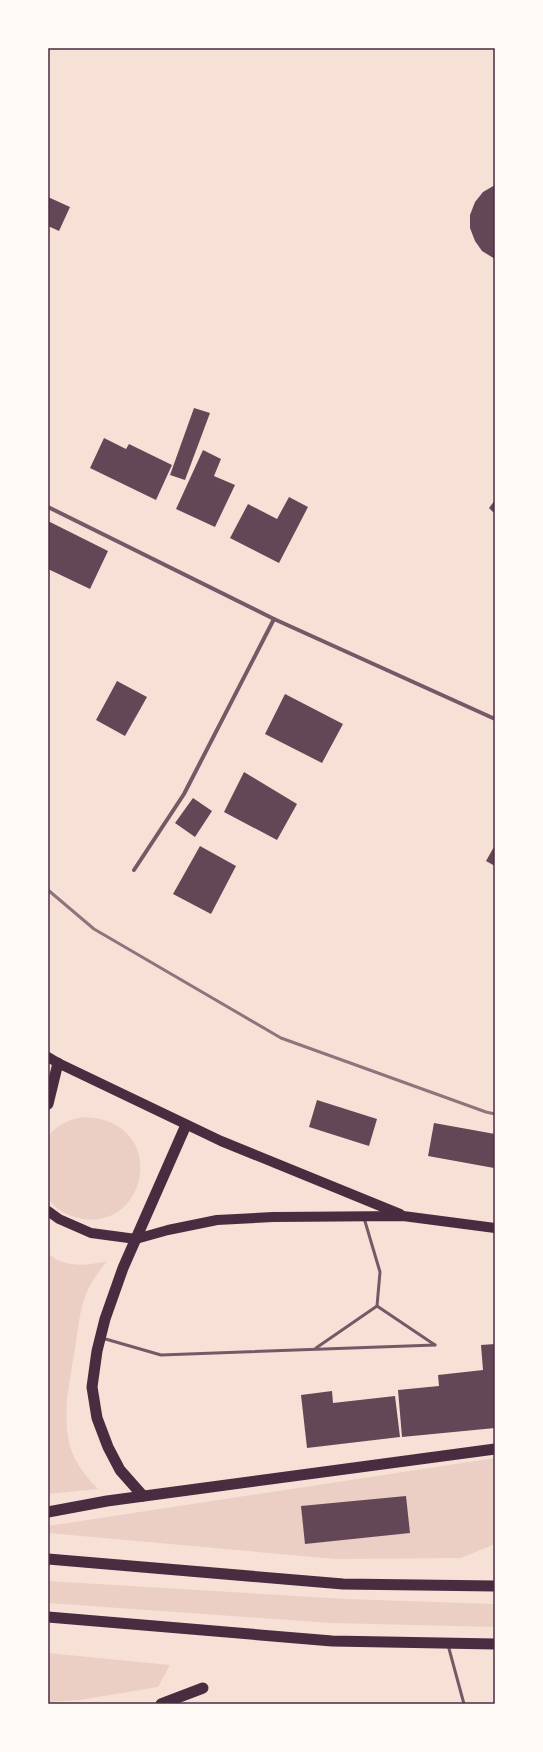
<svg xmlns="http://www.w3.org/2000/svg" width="543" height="1752" font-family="'Public Sans',sans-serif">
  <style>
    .green { fill: #ebcfc5 }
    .building { fill: #644757 }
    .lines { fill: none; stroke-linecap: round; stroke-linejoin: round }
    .service { stroke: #755966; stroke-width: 3 }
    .minor { stroke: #755966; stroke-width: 4 }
    .primary { stroke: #4a2c40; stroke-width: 10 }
    .trunk { stroke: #4a2c40; stroke-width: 11 }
    .rail { stroke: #8f747c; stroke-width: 3 }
    .neatline { fill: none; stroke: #4a2c40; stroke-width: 1.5 }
  </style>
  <rect width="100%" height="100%" fill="#f7e1d7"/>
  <g class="green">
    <path d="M82 1117C171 1118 149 1234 79 1218 70 1216 59 1212 53 1204 51 1202 48 1199 48 1196 47 1190 47 1140 49 1136 57 1124 69 1120 82 1117Z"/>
    <path d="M48 1253C63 1268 88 1266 107 1261 99 1271 91 1282 86 1294 80 1309 78 1327 76 1343 71 1375 61 1413 70 1446 75 1463 86 1477 98 1489L48 1494Z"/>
    <path d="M495 1458V1544L461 1558 335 1559 48 1533V1526Z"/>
    <path d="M48 1581 347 1599 495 1604V1627L331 1623 48 1603Z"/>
    <path d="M48 1653 170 1665 158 1687 80 1700 48 1702Z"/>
  </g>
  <g class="building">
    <path d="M495 185V259L482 251 475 241 470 228V215L475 202 483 192Z"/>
    <path d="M48 197 70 207 59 231 48 226Z"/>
    <path d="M194 408 210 413 185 480 170 475Z"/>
    <path d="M104 438 126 449 129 444 172 465 156 500 90 468Z"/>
    <path d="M203 450 221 459 214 476 235 485 215 527 176 509Z"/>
    <path d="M289 497 308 507 279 563 230 538 248 504 277 519Z"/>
    <path d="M495 500V514L489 508Z"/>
    <path d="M48 521 108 551 90 589 48 569Z"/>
    <path d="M117 681 147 697 125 736 96 720Z"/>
    <path d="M285 694 343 724 322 763 265 734Z"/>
    <path d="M244 772 297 804 277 840 224 812Z"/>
    <path d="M193 798 212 811 195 837 175 823Z"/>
    <path d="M495 845V866L486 861Z"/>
    <path d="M200 846 236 866 211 914 173 894Z"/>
    <path d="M317 1100 377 1119 369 1146 309 1127Z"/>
    <path d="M434 1123 495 1134 494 1168 428 1156Z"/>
    <path d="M495 1344V1428L402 1437 398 1390 439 1386 438 1375 483 1370 481 1345Z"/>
    <path d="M332 1391 333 1403 395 1396 400 1437 307 1448 301 1395Z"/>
    <path d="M406 1496 410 1533 305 1544 301 1506Z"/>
  </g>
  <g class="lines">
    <g class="service">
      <path d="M377 1306 435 1345"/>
      <path d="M102 1338 161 1355 435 1345"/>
      <path d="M316 1348 377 1306 380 1272 364 1218"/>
      <path d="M448 1645 464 1704"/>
    </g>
    <g class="minor">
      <path d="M48 507 274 619 495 719"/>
      <path d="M134 870 184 794 274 619"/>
    </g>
    <g class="primary">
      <path d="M48 1057 58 1063 221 1141 400 1214"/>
      <path d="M48 1211 59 1219 91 1233 136 1239 168 1230 217 1220 273 1217 403 1216 495 1228"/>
    </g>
    <g class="trunk">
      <path d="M48 1104 58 1063"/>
      <path d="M143 1496 120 1470 108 1447 97 1418 92 1387 97 1351 105 1319 123 1268 186 1125"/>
      <path d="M48 1512 107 1501 495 1449"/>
      <path d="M48 1559 343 1584 495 1586"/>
      <path d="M48 1617 332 1641 495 1644"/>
      <path d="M161 1704 203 1688"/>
    </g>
    <path class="rail" d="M48 890 94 929 281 1038 486 1112 495 1114"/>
  </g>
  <rect width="543" height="1752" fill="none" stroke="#fffaf5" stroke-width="98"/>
  <rect x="49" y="49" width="445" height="1654" class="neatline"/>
</svg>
